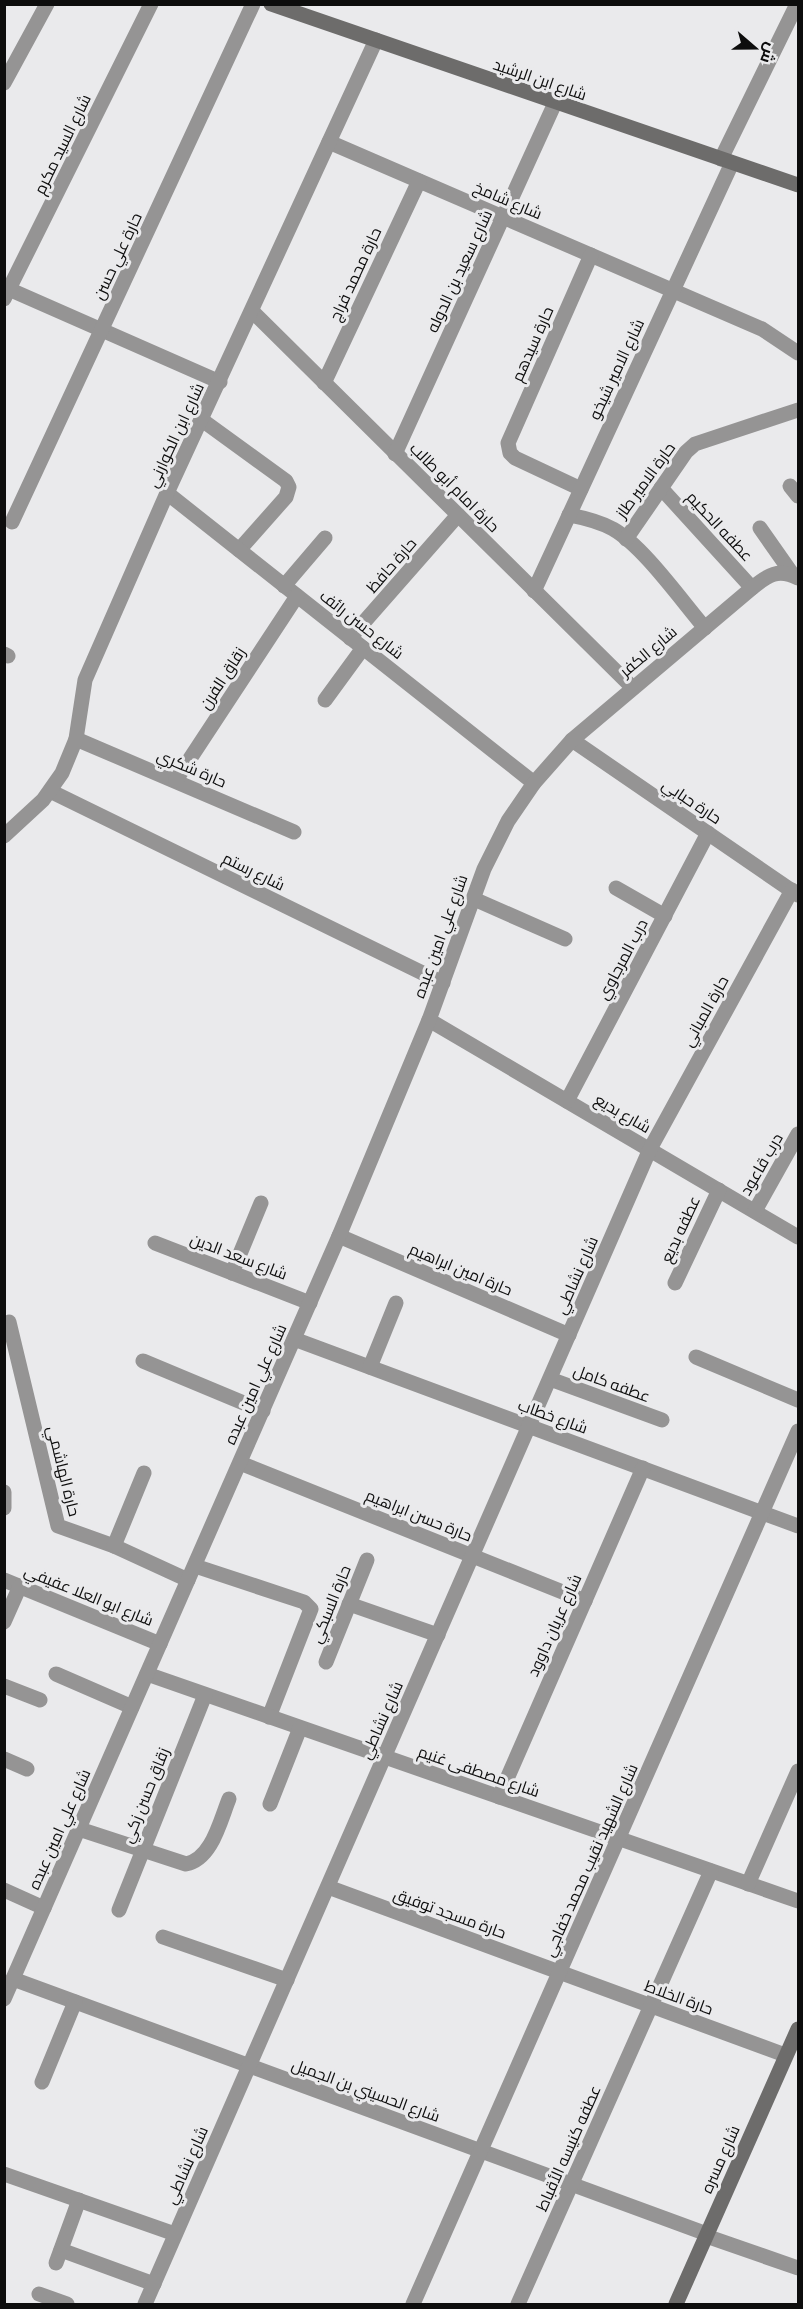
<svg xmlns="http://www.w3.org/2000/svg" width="803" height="2309" font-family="'PT Sans Narrow',Cairo,sans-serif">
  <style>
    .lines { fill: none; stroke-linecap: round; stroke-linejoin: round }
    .street { stroke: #959494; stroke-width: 15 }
    .secondary { stroke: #6d6c6b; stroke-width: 15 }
    .labels { text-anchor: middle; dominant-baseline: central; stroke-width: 6; stroke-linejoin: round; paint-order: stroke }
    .street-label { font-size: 16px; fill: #0d0d0d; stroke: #eaeaec }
  </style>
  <rect width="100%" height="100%" fill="#eaeaec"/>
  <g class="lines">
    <g class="street">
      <path d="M4 83 47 4"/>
      <path d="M329 142 762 329 798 353"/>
      <path d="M721 159 797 4"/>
      <path d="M4 287 220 382"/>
      <path d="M4 299 151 4"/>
      <path d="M252 311 633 688"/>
      <path d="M324 383 419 181"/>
      <path d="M202 420 286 481 289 487 286 497 239 550"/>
      <path d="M395 454 555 103"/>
      <path d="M790 486 798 496"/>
      <path d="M661 488 752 588"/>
      <path d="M581 489 515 458 510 453 508 443 591 255"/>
      <path d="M167 493 534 783"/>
      <path d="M569 515C585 518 598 521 613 529 643 546 681 600 705 628"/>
      <path d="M12 522 253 4"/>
      <path d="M760 528 793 575"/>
      <path d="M626 539 686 452 695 444 798 410"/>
      <path d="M284 586 325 538"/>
      <path d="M534 591 732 163"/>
      <path d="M350 638 458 515"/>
      <path d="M4 654 8 656"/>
      <path d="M325 700 363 648"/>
      <path d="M76 739 294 832"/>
      <path d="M572 740 798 895"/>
      <path d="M176 780 297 596"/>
      <path d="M50 791 443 983"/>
      <path d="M4 836 43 800 62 773 76 739 85 680 167 493 376 40"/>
      <path d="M616 888 665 916"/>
      <path d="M474 899 565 939"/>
      <path d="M429 1020 798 1237"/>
      <path d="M567 1101 708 833"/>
      <path d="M755 1211 798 1134"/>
      <path d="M339 1236 569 1335"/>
      <path d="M155 1243 310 1303"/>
      <path d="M232 1273 261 1203"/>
      <path d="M675 1283 719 1190"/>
      <path d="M9 1322 58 1526 114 1546 188 1580"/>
      <path d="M294 1339 798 1526"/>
      <path d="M696 1357 798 1400"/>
      <path d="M143 1361 263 1411"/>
      <path d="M370 1367 396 1303"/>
      <path d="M550 1379 662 1420"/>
      <path d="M240 1463 585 1601"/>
      <path d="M4 1492V1508"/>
      <path d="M114 1546 144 1473"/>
      <path d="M195 1566 304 1602 311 1609 269 1717"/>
      <path d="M4 1580 160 1644"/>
      <path d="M349 1604 438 1635"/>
      <path d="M4 1622 20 1586"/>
      <path d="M326 1662 367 1560"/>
      <path d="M56 1674 132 1707"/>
      <path d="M147 1674 798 1901"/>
      <path d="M4 1686 40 1700"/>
      <path d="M4 1759 27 1769"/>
      <path d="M499 1797 643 1468"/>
      <path d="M270 1804 300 1728"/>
      <path d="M79 1829 186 1864C212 1859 220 1821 229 1799"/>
      <path d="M748 1884 798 1771"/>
      <path d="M328 1887 785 2055"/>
      <path d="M4 1890 44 1908"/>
      <path d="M119 1910 205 1695"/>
      <path d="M163 1937 287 1980"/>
      <path d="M13 1979 707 2234"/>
      <path d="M4 1999 339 1236 429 1020 484 869 508 821 534 783 572 740 752 588C768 575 778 568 798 578"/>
      <path d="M42 2082 75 2002"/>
      <path d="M4 2174 175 2234"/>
      <path d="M706 2236 798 2268"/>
      <path d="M61 2250 154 2284"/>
      <path d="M56 2263 79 2200"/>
      <path d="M39 2294 67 2304"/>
      <path d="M145 2304 650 1149 792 890"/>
      <path d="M413 2304 798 1431"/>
      <path d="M518 2304 711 1871"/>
    </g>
    <g class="secondary">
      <path d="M271 4 798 185"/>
      <path d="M676 2304 798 2029"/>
    </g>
  </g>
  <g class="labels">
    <g class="street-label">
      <text transform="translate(540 79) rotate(19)">شارع ابن الرشيد</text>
      <text transform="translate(62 144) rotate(-64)">شارع السيد مكرم</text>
      <text transform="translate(508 200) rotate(23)">شارع شامخ</text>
      <text transform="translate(117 256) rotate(-65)">حارة علي حسن</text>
      <text transform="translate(459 271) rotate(-65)">شارع سعيد بن الدوله</text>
      <text transform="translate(355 274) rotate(-65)">حارة محمد فراج</text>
      <text transform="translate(532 344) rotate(-66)">حارة سيدهم</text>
      <text transform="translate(616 369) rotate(-65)">شارع الامير شيخو</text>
      <text transform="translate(175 435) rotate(-65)">شارع ابن الكوارني</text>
      <text transform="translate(645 480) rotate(-54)">حارة الامير طاز</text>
      <text transform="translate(455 487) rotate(45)">حارة امام أبو طالب</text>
      <text transform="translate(720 526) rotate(47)">عطفه الحكيم</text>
      <text transform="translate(391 565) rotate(-49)">حارة حافظ</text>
      <text transform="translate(362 624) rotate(38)">شارع حسن رائف</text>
      <text transform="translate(648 651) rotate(-40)">شارع الكفر</text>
      <text transform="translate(222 678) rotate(-57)">زقاق الفرن</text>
      <text transform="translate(192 768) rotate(23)">حارة شكري</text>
      <text transform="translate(692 801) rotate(34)">حارة حبابي</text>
      <text transform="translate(254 871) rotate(26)">شارع رستم</text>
      <text transform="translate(440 936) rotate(-70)">شارع علي امين عبده</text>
      <text transform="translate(622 959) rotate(-62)">درب المرجاوي</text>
      <text transform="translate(705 1011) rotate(-61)">حارة المباني</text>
      <text transform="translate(623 1113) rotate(30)">شارع بديع</text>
      <text transform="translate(761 1164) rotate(-60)">درب قاعود</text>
      <text transform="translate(680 1229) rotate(-65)">عطفه بديع</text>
      <text transform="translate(239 1256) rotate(21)">شارع سعد الدين</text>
      <text transform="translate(461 1269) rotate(23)">حارة امين ابراهيم</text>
      <text transform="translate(576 1275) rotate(-66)">شارع نشاطي</text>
      <text transform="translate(612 1383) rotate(20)">عطفه كامل</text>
      <text transform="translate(255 1384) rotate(-66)">شارع علي امين عبده</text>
      <text transform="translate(553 1416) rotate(20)">شارع خطاب</text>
      <text transform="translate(64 1471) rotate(76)">حارة الهاشمي</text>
      <text transform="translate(419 1515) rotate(22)">حارة حسن ابراهيم</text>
      <text transform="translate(89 1595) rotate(22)">شارع ابو العلا عفيفي</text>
      <text transform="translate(330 1604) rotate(-68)">حارة السبكي</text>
      <text transform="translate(554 1625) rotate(-66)">شارع عريان داوود</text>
      <text transform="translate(381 1720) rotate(-66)">شارع نشاطي</text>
      <text transform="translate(479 1771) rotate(19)">شارع مصطفى غنيم</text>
      <text transform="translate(145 1795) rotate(-68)">زقاق حسن زكي</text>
      <text transform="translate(59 1829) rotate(-66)">شارع علي امين عبده</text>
      <text transform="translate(590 1860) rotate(-66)">شارع الشهيد نقيب محمد خفاجي</text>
      <text transform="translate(450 1913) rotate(20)">حارة مسجد توفيق</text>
      <text transform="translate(679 1997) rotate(20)">حارة الخلاط</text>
      <text transform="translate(366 2090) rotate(20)">شارع الحسيني بن الجميل</text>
      <text transform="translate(568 2148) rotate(-66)">عطفه كنيسه الأقباط</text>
      <text transform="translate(720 2159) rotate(-66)">شارع مسره</text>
      <text transform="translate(186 2165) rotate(-66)">شارع نشاطي</text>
    </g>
  </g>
  <rect width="803" height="2309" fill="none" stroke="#0d0d0d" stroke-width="12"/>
  <g transform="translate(755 48) rotate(110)" stroke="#eaeaec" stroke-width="4.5" paint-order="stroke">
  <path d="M0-4.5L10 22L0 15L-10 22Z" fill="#0d0d0d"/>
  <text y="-9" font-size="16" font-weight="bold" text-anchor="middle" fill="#0d0d0d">ش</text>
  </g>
</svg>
